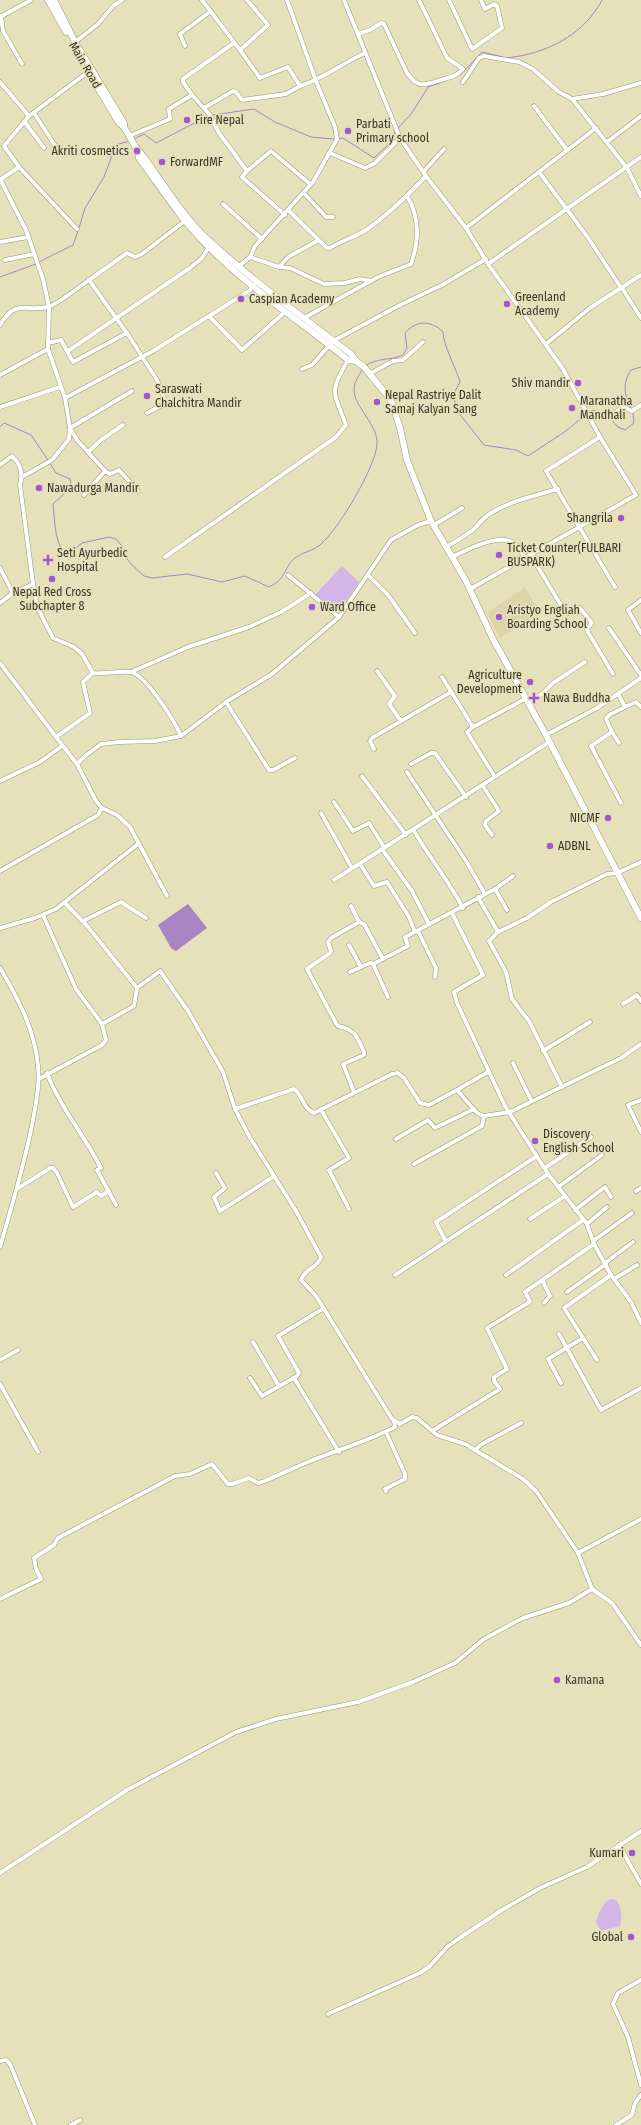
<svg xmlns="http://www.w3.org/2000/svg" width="641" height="2125" font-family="'Fira Sans Condensed',sans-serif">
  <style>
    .built { fill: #ddd5a8 }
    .green { fill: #d2b5e9 }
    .water { fill: #a884c4 }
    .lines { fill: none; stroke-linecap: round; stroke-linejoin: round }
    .stream { stroke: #a884c4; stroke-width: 1 }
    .street-casing { stroke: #9b9572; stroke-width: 5 }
    .primary-casing { stroke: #9b9572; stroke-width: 7 }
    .street { stroke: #fff; stroke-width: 4 }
    .primary { stroke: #fff; stroke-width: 6 }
    .poi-dot { fill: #9e58cc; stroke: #e7e1bb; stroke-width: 1.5 }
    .labels { text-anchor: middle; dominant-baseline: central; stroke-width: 3; stroke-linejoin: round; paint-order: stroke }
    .street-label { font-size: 12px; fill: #383527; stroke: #e7e1bb }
    .poi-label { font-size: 12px; fill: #383527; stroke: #e7e1bb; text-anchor: start }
  </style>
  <rect width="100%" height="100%" fill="#e7e1bb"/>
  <path class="built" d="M525 587 540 613 500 638 487 613Z"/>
  <g class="green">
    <path d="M342 566 359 582 339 611 315 595Z"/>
    <path d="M611 1899 616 1900C622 1907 622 1918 620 1926L601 1931 596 1922C598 1914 603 1902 611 1899Z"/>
  </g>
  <path class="water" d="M188 904 207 928 176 951 171 948 158 925Z"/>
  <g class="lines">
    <g class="stream">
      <path d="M506 58C538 55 569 42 590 18 594 12 599 7 602 0"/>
      <path d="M465 70 482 52 503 57"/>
      <path d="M457 76 463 72"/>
      <path d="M213 115 254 109 275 122 311 137 334 139"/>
      <path d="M398 128 412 113 428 87 445 81"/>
      <path d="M134 139 144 134 156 143 208 116"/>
      <path d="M339 139 343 138 374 158 392 141 395 132"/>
      <path d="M79 228 85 208 104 177 116 145 129 141"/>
      <path d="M39 262 73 245 78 231"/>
      <path d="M0 277 36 264"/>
      <path d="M365 366C378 357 390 361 403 355L407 348 405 333C416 320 431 320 443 332 443 345 456 368 460 382L453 395 458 412 484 445 516 450 528 456 566 431 586 414"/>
      <path d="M632 410C625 395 621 386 631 370L641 367"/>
      <path d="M589 412 593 410 606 415"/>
      <path d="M610 418 618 427 625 430 634 423 633 413"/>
      <path d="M0 427 4 423 31 435 48 460"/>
      <path d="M50 463 56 473 70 479 71 483 68 490 53 504C55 522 54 538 64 553L71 552 82 543 109 537 116 539 122 546 124 555 131 564 144 576 152 578 187 574 222 582 245 576 269 587C287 579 284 566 295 558 303 552 313 551 320 545 338 530 375 468 377 445 379 425 353 406 354 389 354 382 359 376 362 370"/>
    </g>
    <defs>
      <g id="street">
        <path d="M202 0 240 50"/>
        <path d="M247 0 268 25 240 50 260 78 288 67 300 86C322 79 343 63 365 53"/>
        <path d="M344 0 400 138 426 176 466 228 488 264 563 369 600 437 636 495 470 589"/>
        <path d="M449 0 472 49 502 28 497 6 494 4 485 9 481 0"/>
        <path d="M1 16 3 31 22 64"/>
        <path d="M0 17 31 0"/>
        <path d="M358 34 370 30 381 23 384 24 407 73C418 89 425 85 441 80 450 77 456 77 463 69L447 58 419 0"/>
        <path d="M75 42 98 24 113 6 122 0"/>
        <path d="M185 46 180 34 211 11"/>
        <path d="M0 82 29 116"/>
        <path d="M463 82 479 58 484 56 519 62 533 69 559 92 572 99 627 168 641 196"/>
        <path d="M192 95 183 82V79L234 43"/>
        <path d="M572 99 603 94 641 83"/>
        <path d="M534 106 567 150"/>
        <path d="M204 108 233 91 236 92 242 100 286 94 300 86"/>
        <path d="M34 113 56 147"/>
        <path d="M24 121 44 148"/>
        <path d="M129 136 170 119 169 109 192 95 210 115 219 133 247 171 242 177 285 215"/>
        <path d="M607 142 641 116"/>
        <path d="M330 153 365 168 375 163 400 138"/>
        <path d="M19 167 77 229"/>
        <path d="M247 171 271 151 310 184"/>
        <path d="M424 171 444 149"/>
        <path d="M539 172 589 239 621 288"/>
        <path d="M304 193 326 217H333"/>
        <path d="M223 204 262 239"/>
        <path d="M288 210 327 248H330C341 241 355 237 366 230 388 215 408 195 426 176"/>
        <path d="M466 228 596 128"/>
        <path d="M0 242 28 237"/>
        <path d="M250 257 279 267 290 268 324 284 345 283 360 279 371 281"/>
        <path d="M5 260 34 254"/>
        <path d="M488 264 641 157"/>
        <path d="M238 267 250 257 255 246 313 182 337 139 335 127 316 81 287 0"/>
        <path d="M279 267 288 257 319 240"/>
        <path d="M622 288 641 318"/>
        <path d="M209 316 242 350 286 311"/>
        <path d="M304 318 378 277 411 264C419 241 420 217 407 196"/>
        <path d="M0 325C16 298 26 312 48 307 56 305 81 286 89 280"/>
        <path d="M48 343 61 340 73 362 127 333"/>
        <path d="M546 344 590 308 641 275"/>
        <path d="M68 351 190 268 202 258 209 247"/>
        <path d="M302 369 312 365 333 341 400 305 442 285 486 259"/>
        <path d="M371 373 393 361 403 360 423 342"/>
        <path d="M0 375 48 349"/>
        <path d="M132 391 70 428 77 440 105 471 110 474 119 470 138 491"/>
        <path d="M65 398 153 351 249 291 254 285"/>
        <path d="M0 407 60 387"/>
        <path d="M147 413 166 403 157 380 129 336 89 280 127 253 135 257 142 254 186 220"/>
        <path d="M590 418 610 416 623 407 632 411 641 405"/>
        <path d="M600 437 546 471 615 587"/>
        <path d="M88 452 101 440 123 425"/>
        <path d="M0 465 12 456C21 464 23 474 20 485L33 584 13 593 0 603"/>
        <path d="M22 477 52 460 69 439 70 428 65 398 48 349 49 307 43 279 26 230 2 183 1 179 19 167 4 146 29 116 88 72"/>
        <path d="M84 495 105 471"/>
        <path d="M434 525 462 508"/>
        <path d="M446 547C457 541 466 536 475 528 479 524 483 518 488 515 509 501 534 496 558 489"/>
        <path d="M530 554 565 612 568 613 580 608 592 623 587 629 588 632 613 674"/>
        <path d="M165 557 336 437 346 425C333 390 329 393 348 360"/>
        <path d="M452 557C466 550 497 534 512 542 517 544 521 552 524 556"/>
        <path d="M0 568 13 593"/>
        <path d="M288 575 339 617"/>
        <path d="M368 575 388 595 415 633"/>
        <path d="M33 584 37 607 53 638 74 647 82 654 93 673C104 674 120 671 130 672 145 673 175 722 181 736"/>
        <path d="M641 600 628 610 641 633"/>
        <path d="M609 628 641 675"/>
        <path d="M0 663 56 737"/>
        <path d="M377 671 395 696 389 704 400 720"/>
        <path d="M131 672 188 647 249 627 281 612 311 593"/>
        <path d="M442 677 473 727 525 699"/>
        <path d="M618 694 625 707 636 702 641 707"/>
        <path d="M226 702 269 770H273L295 758"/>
        <path d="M528 703 542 694 553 683 585 662"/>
        <path d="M473 727 467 732 495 777"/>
        <path d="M612 732 591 746 621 803"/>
        <path d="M546 735 597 708 641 678"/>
        <path d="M619 743 612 732 606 719 609 715 625 707"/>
        <path d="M374 749 370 741 372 738 451 692"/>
        <path d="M77 764 56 737 90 713 83 682 93 673"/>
        <path d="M411 764 431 753H435L466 797"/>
        <path d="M407 772 466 861 485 894"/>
        <path d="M362 776 406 835"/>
        <path d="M0 781 40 762 62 746"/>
        <path d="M483 786 499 811 486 821 485 825 492 835"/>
        <path d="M334 802 353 831 369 823 384 847"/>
        <path d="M102 808 117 815 130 827 167 896"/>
        <path d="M321 813 352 868"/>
        <path d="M414 831C429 857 448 880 463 908"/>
        <path d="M382 849 412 891 429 924"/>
        <path d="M360 864 374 886 387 882 409 917 415 932"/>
        <path d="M0 871 98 815 102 808 96 801 77 764 85 756 101 744 120 742 155 741 181 736 226 702 272 674 339 617 391 540 418 525 431 521"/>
        <path d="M334 880 549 742"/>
        <path d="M495 889 513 876"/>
        <path d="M478 897 498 932 527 918 551 902 607 874 617 873 641 862"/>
        <path d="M65 903 88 927 137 988 160 971 188 1011 223 1072 235 1109 249 1136 296 1211 321 1257C318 1268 304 1269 301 1280L316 1296 392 1419 400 1424 412 1417 417 1418 437 1435 465 1444 523 1479 536 1491 578 1553"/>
        <path d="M351 906 359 922"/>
        <path d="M43 915 76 989 102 1024"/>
        <path d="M83 921 121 902 146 918"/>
        <path d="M0 928 35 918 56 909 138 844"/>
        <path d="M418 931 436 968 435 977"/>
        <path d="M498 932 489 941 506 972 512 999 529 1021 562 1087"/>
        <path d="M349 945 361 967"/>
        <path d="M373 964 388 997"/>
        <path d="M0 968C18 998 35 1030 38 1066 40 1085 36 1102 33 1120 25 1163 12 1205 0 1247"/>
        <path d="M350 972 370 963 373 964 408 946 405 937 409 935 495 889 507 910"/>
        <path d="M623 1004 637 995 641 1001"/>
        <path d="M543 1051 590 1022"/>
        <path d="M513 1063 531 1100"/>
        <path d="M47 1073C60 1107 84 1135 101 1168L97 1170 116 1205"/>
        <path d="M39 1079 102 1045 106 1040 102 1024 134 1006 137 988"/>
        <path d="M457 1090 488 1072"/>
        <path d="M354 1092 343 1064 364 1055V1052C357 1037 356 1030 338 1026L336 1023 307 969 330 953 331 951 328 942 331 938 359 922 364 924 383 959"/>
        <path d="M641 1100 628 1105 641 1132"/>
        <path d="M235 1109 294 1089C303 1095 303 1109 314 1113L392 1074 398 1073 404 1078 420 1103 429 1105 457 1090 477 1113 484 1116 510 1112 621 1058 641 1044"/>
        <path d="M321 1110 349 1158 329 1170 349 1209"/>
        <path d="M396 1139 428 1120 435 1128 474 1109"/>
        <path d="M414 1164 482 1126 484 1116"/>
        <path d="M545 1168 591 1137"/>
        <path d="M216 1173 225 1188 214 1197 220 1211 273 1177"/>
        <path d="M558 1187 602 1155"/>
        <path d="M17 1189 50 1168H53L57 1173 73 1207 97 1192 101 1196 109 1191"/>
        <path d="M636 1191 641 1188"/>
        <path d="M575 1210 605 1187 611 1197"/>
        <path d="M530 1219 565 1196"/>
        <path d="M587 1224 607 1207"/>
        <path d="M445 1240 436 1222 537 1156"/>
        <path d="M593 1241 632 1213"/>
        <path d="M594 1244 611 1275 631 1302 641 1323"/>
        <path d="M605 1263 633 1242"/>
        <path d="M395 1275 548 1174"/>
        <path d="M506 1275 583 1220"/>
        <path d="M614 1279 637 1265"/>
        <path d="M542 1280 550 1296 544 1303"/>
        <path d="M567 1292 606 1264"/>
        <path d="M559 1334 601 1410 641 1388"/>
        <path d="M253 1342 279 1386"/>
        <path d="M0 1360 18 1350"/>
        <path d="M597 1360 564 1308 611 1275"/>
        <path d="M250 1378 262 1396 297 1376 299 1373 278 1336 324 1308"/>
        <path d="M294 1378 339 1452"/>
        <path d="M561 1383 548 1359 583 1338"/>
        <path d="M0 1384 38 1452"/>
        <path d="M432 1431 500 1389 494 1381V1377L507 1369 487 1328 528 1303 530 1301 525 1292 594 1244 587 1224 548 1174 505 1106 457 1003 454 992 483 975 452 913"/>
        <path d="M475 1450 482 1444 521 1423"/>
        <path d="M386 1491 385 1489 405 1479V1474L386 1432"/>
        <path d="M592 1589 612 1603 641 1645"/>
        <path d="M0 1599 41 1579 36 1569 34 1558 54 1545 58 1538 175 1476 190 1474 212 1464 228 1484H232L249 1478 258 1483 262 1482C278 1476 293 1468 308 1462 337 1450 366 1442 395 1427L394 1421"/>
        <path d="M619 1845 641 1884"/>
        <path d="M0 1873 127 1790 236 1732 276 1719 358 1702 413 1682 455 1663 484 1639 523 1618 569 1603 592 1589 578 1553 641 1519"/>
        <path d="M641 1980 618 1993 613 2004 628 2037 641 2085"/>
        <path d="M328 2014 420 1973 430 1966 447 1947 458 1939 502 1910 540 1888 587 1867 641 1831"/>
        <path d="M0 2061 6 2060 10 2064 35 2125"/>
        <path d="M71 2125 80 2120"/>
        <path d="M616 2125 632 2115 635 2103 641 2095"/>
      </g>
      <g id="primary">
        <path d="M48 0 66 32"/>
        <path d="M54 0 75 42 124 123V127L135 146 143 156C163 183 181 214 206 238 252 280 302 317 351 354L356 361"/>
        <path d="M89 73 119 123 124 127"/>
        <path d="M138 151 139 158C160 186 179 217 204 242 247 287 300 321 348 360L356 361 364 367 391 400 400 428 407 460 431 521 466 581 493 639 546 735 641 918"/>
      </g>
    </defs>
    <use href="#street" class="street-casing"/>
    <use href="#primary" class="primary-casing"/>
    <use href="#street" class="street"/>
    <use href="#primary" class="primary"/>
  </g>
  <g class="poi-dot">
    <circle cx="187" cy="120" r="4"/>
    <circle cx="348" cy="131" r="4"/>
    <circle cx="137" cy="151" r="4"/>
    <circle cx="162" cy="162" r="4"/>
    <circle cx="241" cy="299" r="4"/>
    <circle cx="507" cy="304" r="4"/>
    <circle cx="578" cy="383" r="4"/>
    <circle cx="147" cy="396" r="4"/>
    <circle cx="377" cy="402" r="4"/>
    <circle cx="572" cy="408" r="4"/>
    <circle cx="39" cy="488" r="4"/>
    <circle cx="621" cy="518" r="4"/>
    <circle cx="499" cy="555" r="4"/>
    <path d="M46 554h4v4h4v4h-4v4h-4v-4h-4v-4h4z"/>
    <circle cx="52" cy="579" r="4"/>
    <circle cx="312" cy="607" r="4"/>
    <circle cx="499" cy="617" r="4"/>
    <circle cx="530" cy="682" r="4"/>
    <path d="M532 692h4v4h4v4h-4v4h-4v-4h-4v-4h4z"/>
    <circle cx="608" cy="818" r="4"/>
    <circle cx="550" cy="846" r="4"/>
    <circle cx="535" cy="1141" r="4"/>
    <circle cx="557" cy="1680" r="4"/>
    <circle cx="632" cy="1853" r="4"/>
    <circle cx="631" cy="1937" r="4"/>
  </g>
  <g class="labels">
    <g class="street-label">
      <text transform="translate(85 65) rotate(60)">Main Road</text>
    </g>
    <g class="poi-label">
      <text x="195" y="120">Fire Nepal</text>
      <text x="356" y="124">Parbati<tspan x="356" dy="14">Primary school</tspan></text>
      <text x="129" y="151" text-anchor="end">Akriti cosmetics</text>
      <text x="170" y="162">ForwardMF</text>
      <text x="515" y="297">Greenland<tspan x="515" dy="14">Academy</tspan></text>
      <text x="249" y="299">Caspian Academy</text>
      <text x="570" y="383" text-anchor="end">Shiv mandir</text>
      <text x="155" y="389">Saraswati<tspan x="155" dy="14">Chalchitra Mandir</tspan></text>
      <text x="385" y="395">Nepal Rastriye Dalit<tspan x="385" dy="14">Samaj Kalyan Sang</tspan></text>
      <text x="580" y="401">Maranatha<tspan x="580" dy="14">Mandhali</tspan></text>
      <text x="47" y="488">Nawadurga Mandir</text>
      <text x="613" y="518" text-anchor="end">Shangrila</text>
      <text x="507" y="548">Ticket Counter(FULBARI<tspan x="507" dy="14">BUSPARK)</tspan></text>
      <text x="57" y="553">Seti Ayurbedic<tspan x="57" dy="14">Hospital</tspan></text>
      <text x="52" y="592" text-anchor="middle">Nepal Red Cross<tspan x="52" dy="14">Subchapter 8</tspan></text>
      <text x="320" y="607">Ward Office</text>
      <text x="507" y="610">Aristyo Engliah<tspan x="507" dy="14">Boarding School</tspan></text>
      <text x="522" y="675" text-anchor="end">Agriculture<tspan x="522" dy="14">Development</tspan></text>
      <text x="543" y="698">Nawa Buddha</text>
      <text x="600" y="818" text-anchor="end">NICMF</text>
      <text x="558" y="846">ADBNL</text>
      <text x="543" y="1134">Discovery<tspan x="543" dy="14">English School</tspan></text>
      <text x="565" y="1680">Kamana</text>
      <text x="624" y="1853" text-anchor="end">Kumari</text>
      <text x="623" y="1937" text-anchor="end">Global</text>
    </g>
  </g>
</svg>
